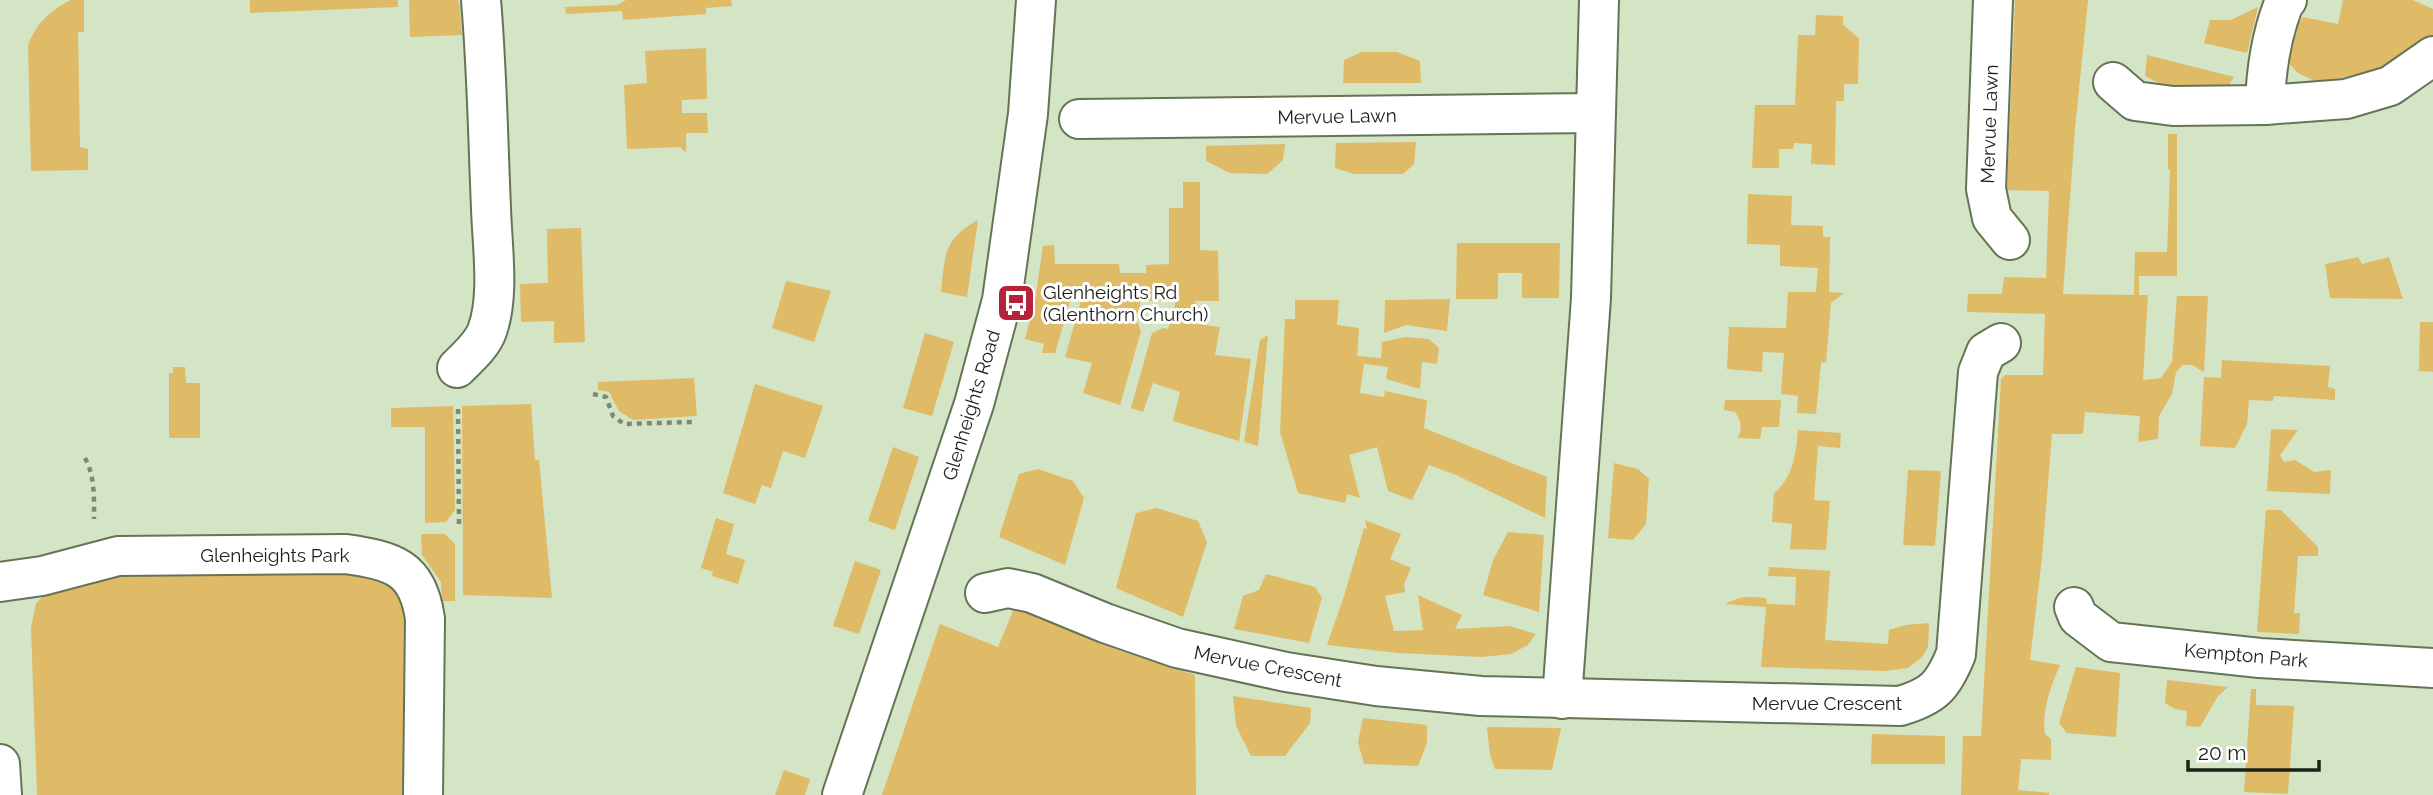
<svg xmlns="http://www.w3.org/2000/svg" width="2433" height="795" font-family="Raleway,sans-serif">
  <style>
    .green { fill: #dfba67 }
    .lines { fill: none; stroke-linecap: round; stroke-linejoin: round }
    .minor-casing { stroke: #647457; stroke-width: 42 }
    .path { stroke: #7d8972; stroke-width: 4.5; stroke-dasharray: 5 5; stroke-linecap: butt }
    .minor { stroke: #fff; stroke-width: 38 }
    .labels { text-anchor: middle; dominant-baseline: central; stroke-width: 6; stroke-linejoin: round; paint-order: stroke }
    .street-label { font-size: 19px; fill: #1b2116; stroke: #fff }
    .poi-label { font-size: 19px; fill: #1b2116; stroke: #fff; text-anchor: start }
  </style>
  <rect width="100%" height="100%" fill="#d4e5c5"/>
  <g class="green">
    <path d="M71 0H84V32H78L80 147 88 149V170L31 171 28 45C37 23 49 11 71 0Z"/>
    <path d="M250 0H398V7L250 13Z"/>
    <path d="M409 0H458L460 8 462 35 410 37Z"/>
    <path d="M626 0H731L732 6 706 8V14L623 20 622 11 566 14 565 7 617 5Z"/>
    <path d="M2015 0H2088L2075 129 2063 294 2134 295 2135 252H2167L2170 170 2168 169V134H2177V276H2139V295H2148L2143 380 2161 378 2172 362 2177 296H2208L2204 372 2192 365H2182L2176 372 2172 394 2159 416 2158 439 2138 442 2140 416 2085 412 2083 434H2052L2042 557 2030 660 2060 665C2051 686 2041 711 2045 734L2051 739V760L2021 759 2018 790 2049 793V795H1961L1963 736H1981L2001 379 2005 375H2043L2045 314 1967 312 1968 294H2002L2004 277 2046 278 2049 191 2007 190Z"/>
    <path d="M2343 0H2413L2433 9V36L2430 41 2384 68 2319 83 2298 73 2287 61 2295 27 2303 17 2338 24Z"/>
    <path d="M2258 7 2247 53 2204 43 2210 20H2231Z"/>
    <path d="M1816 15 1843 16V25L1859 38 1858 84H1844V101H1836L1835 165 1811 164 1812 144 1794 143 1793 149H1779V168H1752L1755 105H1795L1798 35H1815Z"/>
    <path d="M706 48 707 99 682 100V113H707L708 133H686V153L680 147 627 149 624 85 647 83 645 51Z"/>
    <path d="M1362 52H1397L1420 61 1421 83H1343L1344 60Z"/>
    <path d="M2147 55 2234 77 2229 85 2168 88 2145 76Z"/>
    <path d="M1416 142 1414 164 1403 174H1354L1335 168 1336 143Z"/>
    <path d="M1285 144 1283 160 1267 174 1230 173 1206 161V146Z"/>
    <path d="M1183 182H1200V250L1218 251 1219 301H1194L1199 306 1197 324 1220 327 1215 355 1251 359 1239 441 1173 421 1180 392 1153 383 1143 412 1131 408 1152 333 1163 328 1168 329 1176 301H1141L1136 319 1141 331 1120 405 1083 393 1092 363 1065 357 1081 301H1070L1055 353H1042L1044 344 1025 339 1035 301 1043 246 1054 245 1055 264H1119L1120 273H1146V265L1169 264V208H1183Z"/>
    <path d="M1748 194 1792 196 1791 225 1823 226V237H1830L1829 292 1844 293 1831 303 1826 362 1821 363 1816 414 1797 413 1798 396 1781 394 1784 353 1763 352 1762 372 1727 369 1729 327 1786 328 1788 292H1816L1818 268 1780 266V245L1747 244Z"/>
    <path d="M978 220 967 297 941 292C945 256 943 239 978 220Z"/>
    <path d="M581 228 585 342 554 343V321L521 322 520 284 548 283 547 229Z"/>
    <path d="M1457 243H1560L1559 298H1522V273H1498V299H1456Z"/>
    <path d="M2358 257 2362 264 2389 257 2403 299 2330 298 2325 264Z"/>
    <path d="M786 281 831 291 814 342 772 328Z"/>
    <path d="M1450 299 1447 331 1406 325 1384 333 1385 300Z"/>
    <path d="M1295 300H1339L1337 325 1359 328 1357 356 1381 358 1382 342 1405 337 1429 339 1439 348 1437 364 1422 362 1420 389 1386 379 1388 367 1364 364 1360 393 1384 397 1385 391 1427 400 1424 428 1547 477 1545 518 1456 475 1429 465 1412 500 1388 491 1377 447 1349 455 1360 498 1347 494 1345 503 1298 493 1280 432 1285 319H1295Z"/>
    <path d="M2420 322H2433V372L2419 371Z"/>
    <path d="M925 333 954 342 932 416 903 408Z"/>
    <path d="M1268 335 1258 446 1244 442 1260 340Z"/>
    <path d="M2222 360 2330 366 2328 387 2335 389V400L2274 396 2273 401 2249 400 2247 424 2235 448 2200 446 2204 377 2221 378Z"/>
    <path d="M173 367H185L186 383H200V438H169V373H173Z"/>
    <path d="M694 378 697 416 633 420 619 411 609 392 598 390V382Z"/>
    <path d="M755 384 823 406 805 458 783 451 771 488 762 485 755 504 723 493Z"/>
    <path d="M1725 400H1781L1779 427H1762L1760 439 1738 438C1742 427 1742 422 1735 412L1724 410Z"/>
    <path d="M531 404 535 460H539L552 598 463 595 462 406Z"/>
    <path d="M453 406 455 510 446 522 425 523V427H391V408Z"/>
    <path d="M2271 429 2298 430 2280 455 2284 462 2295 460 2314 472 2331 470 2330 494 2267 491Z"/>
    <path d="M1798 430 1841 433 1840 448 1818 446 1814 500 1830 501 1826 550 1790 549 1792 524 1772 522 1774 493C1793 478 1796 454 1798 430Z"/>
    <path d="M893 447 919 457 895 530 868 521Z"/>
    <path d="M1614 463 1638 469 1649 479 1646 524 1633 540 1608 538Z"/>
    <path d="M1038 469 1073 481 1084 498 1065 565 999 537 1019 474Z"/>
    <path d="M1908 470 1941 471 1935 546 1903 545Z"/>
    <path d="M1157 508 1198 521 1207 542 1183 617 1116 588 1136 513Z"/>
    <path d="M2266 510H2281L2318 547V556H2298L2294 613H2300L2299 634 2257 632Z"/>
    <path d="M716 518 734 524 726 554 745 560 738 584 712 576 713 572 701 568Z"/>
    <path d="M1365 520 1401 534 1390 559 1411 568 1404 584 1405 592 1385 596 1394 631 1423 630 1418 595 1462 615 1455 629 1509 626 1536 634 1528 645 1511 654 1482 657 1399 653 1327 645 1344 596 1364 528 1367 529Z"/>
    <path d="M1508 532 1544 535 1539 612 1483 595 1493 560Z"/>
    <path d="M421 534H445L455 544V601H442L441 582 422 555Z"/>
    <path d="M855 561 881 570 859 634 833 626Z"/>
    <path d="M1769 567 1830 571 1825 640 1888 644 1889 630 1905 625 1929 623 1928 647 1922 657 1908 668 1885 671 1761 667 1766 607 1725 604C1739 596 1750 596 1766 598L1767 604 1795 605 1796 577 1768 576Z"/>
    <path d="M358 571C391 585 402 585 408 623L405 795H37L31 628 36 603 46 594 106 574Z"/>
    <path d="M1266 574 1315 587 1322 598 1309 643 1234 629 1243 596 1259 590Z"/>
    <path d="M1015 606 1121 651 1195 675 1196 795H882L940 624 998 647Z"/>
    <path d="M2076 667 2120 673 2116 737 2067 733 2059 723Z"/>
    <path d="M2167 680 2228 687 2218 696 2200 727 2186 726 2187 711 2175 709 2165 703Z"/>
    <path d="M2251 689H2256V705L2294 706 2288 794 2244 792Z"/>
    <path d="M1233 696 1311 708 1310 723 1285 756H1251L1236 726Z"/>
    <path d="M1363 718 1427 725V743L1418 766 1364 764 1358 742Z"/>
    <path d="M1487 727 1561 728 1552 770 1495 769 1490 755Z"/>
    <path d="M1872 734 1945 736V764H1871Z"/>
    <path d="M784 770 810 779 805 795H775Z"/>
  </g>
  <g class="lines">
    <defs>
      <g id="minor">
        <path d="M1993 0 1986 189 1992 218 2010 240"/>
        <path d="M2113 82 2135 101 2173 106 2265 105 2346 99 2390 86 2433 56"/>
        <path d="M2265 105C2266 69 2271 36 2284 3L2287 0"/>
        <path d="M1079 119 1596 113"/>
        <path d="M457 368C468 357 482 345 487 331 500 296 492 245 491 208 488 139 487 69 481 0"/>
        <path d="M0 582 42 576 118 556 346 554C393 561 418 567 425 619L423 795"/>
        <path d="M985 593 1008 588 1032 593 1105 623 1177 648 1286 672 1376 686 1481 696 1900 706C1934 696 1943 686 1956 654L1978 372 1986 352 2001 343"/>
        <path d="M2074 607 2078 617 2111 642 2260 658 2433 668"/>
        <path d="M1562 699 1591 298 1599 0"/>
        <path d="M0 764 2 795"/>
        <path d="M842 795 974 404 1002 300 1028 114 1036 0"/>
      </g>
    </defs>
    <use href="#minor" class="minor-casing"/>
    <g class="path">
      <path d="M593 394 606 397 613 416 624 424 692 422"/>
      <path d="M458 409 459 527"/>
      <path d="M85 458C95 476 94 499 94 519"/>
    </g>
    <use href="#minor" class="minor"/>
  </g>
  <defs>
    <symbol id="bus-square" viewBox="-11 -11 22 22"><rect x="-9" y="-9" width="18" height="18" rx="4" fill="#b5233b" stroke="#fff"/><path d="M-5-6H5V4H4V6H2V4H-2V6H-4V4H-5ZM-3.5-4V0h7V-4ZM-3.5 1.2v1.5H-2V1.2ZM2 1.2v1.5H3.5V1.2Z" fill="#fff"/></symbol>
  </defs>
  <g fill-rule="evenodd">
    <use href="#bus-square" x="994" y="281" width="44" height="44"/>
  </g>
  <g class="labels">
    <g class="street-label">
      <text transform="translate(1337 116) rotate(-1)">Mervue Lawn</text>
      <text transform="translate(1989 124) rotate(-88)">Mervue Lawn</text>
      <text transform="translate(971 405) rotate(-73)">Glenheights Road</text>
      <text x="275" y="555">Glenheights Park</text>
      <text transform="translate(2246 655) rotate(5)">Kempton Park</text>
      <text transform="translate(1268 666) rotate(11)">Mervue Crescent</text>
      <text x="1827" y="703">Mervue Crescent</text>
    </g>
    <g class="poi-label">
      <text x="1043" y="292">Glenheights Rd<tspan x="1043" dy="22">(Glenthorn Church)</tspan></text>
    </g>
  </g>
  <path d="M2188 760v10h131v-10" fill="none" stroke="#1b2116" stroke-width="3.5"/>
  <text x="2198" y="760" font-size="21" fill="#1b2116" stroke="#ffffff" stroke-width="5" paint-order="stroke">20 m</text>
</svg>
